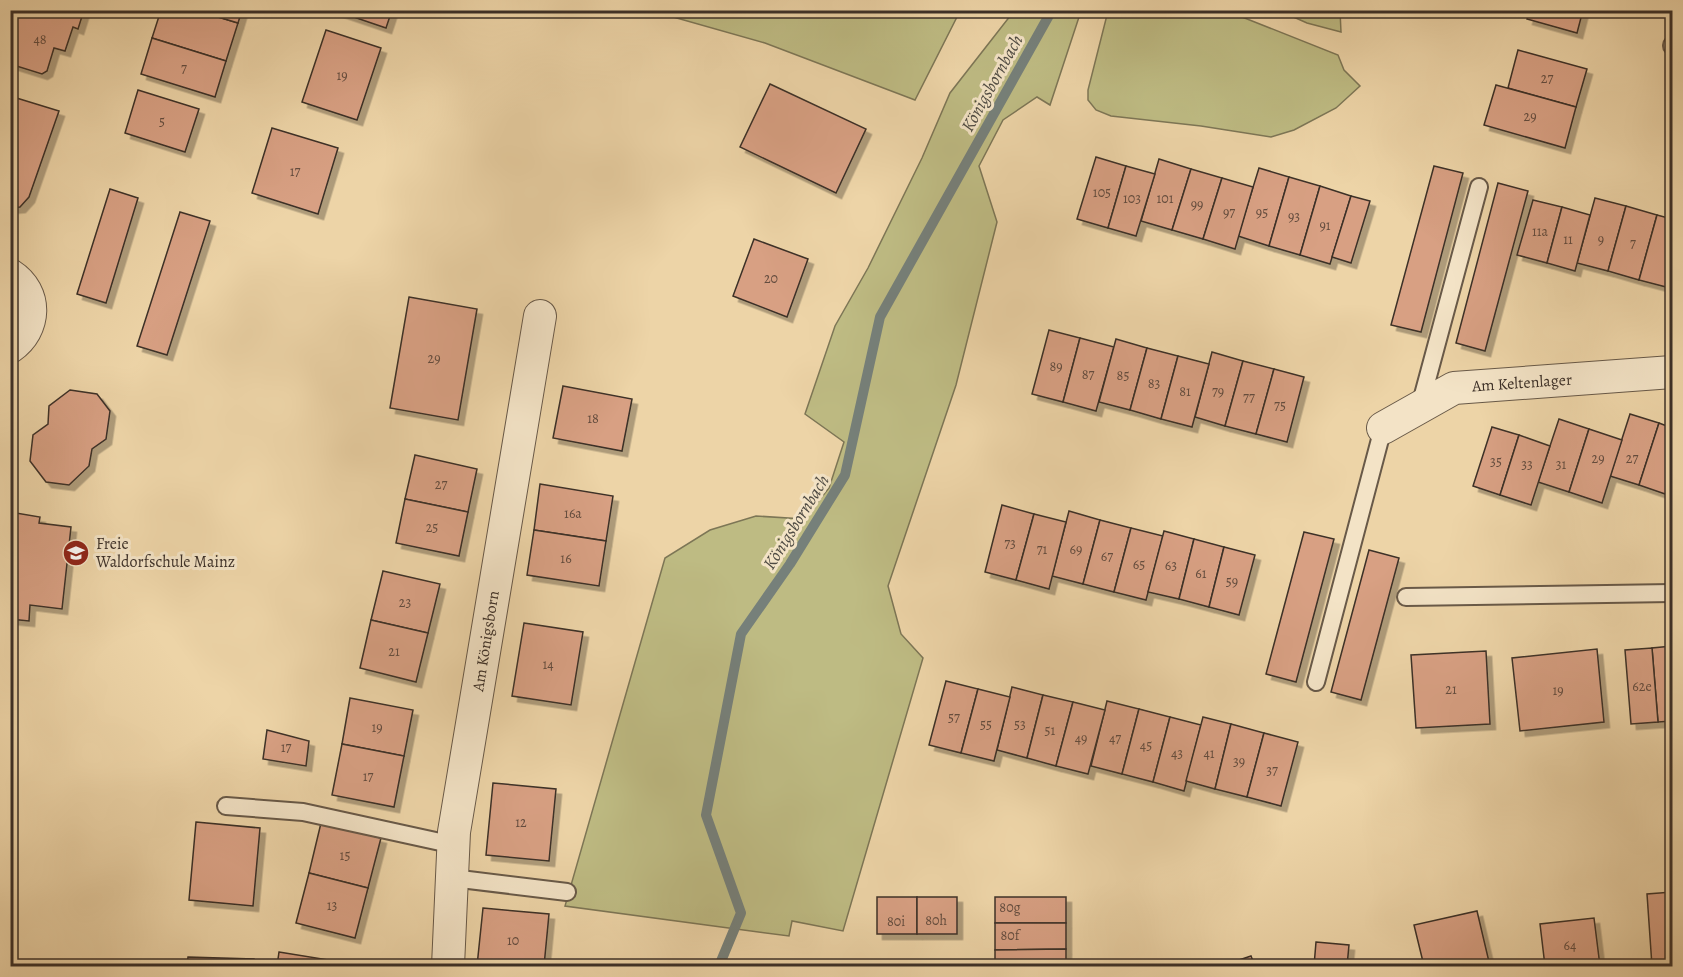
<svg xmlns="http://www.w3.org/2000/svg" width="1683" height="977" font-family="Alegreya,serif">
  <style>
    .green { fill: #bebb83; stroke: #7d7656; stroke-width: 1.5 }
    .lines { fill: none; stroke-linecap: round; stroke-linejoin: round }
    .stream { stroke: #76807a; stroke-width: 10 }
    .building { fill: #d8a083; stroke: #3c3028; stroke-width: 1.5; filter: url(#shadow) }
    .service-casing { stroke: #685948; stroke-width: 20 }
    .minor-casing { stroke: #685948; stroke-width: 34 }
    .service { stroke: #f3e3c6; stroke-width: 16 }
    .minor { stroke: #f3e3c6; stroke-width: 32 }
    .labels { text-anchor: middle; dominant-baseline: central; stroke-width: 6; stroke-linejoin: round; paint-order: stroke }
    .number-label { font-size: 14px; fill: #634c3f }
    .street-label { font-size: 16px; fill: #3c3028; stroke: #f3e3c6 }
    .poi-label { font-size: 16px; fill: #3c3028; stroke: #f3e3c6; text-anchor: start }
    .water-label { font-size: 18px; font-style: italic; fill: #4f4b43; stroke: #f3e3c6 }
  </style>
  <defs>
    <filter id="shadow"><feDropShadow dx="5.5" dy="5.5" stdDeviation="0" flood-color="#0004"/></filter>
  </defs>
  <rect width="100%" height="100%" fill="#edd4a7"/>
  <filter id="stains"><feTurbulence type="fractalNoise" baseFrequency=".00333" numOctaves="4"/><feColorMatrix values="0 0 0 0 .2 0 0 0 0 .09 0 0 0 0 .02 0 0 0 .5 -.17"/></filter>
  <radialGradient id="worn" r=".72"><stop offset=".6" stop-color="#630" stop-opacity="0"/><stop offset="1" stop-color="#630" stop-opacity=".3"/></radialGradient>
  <g class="green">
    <path d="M652 11H960L915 100 765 43Z"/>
    <path d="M1014 11H1081L1050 105 1037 97 1003 120 979 166 997 222 956 385 888 586 901 634 923 658 843 931 792 921 789 936 565 906 665 558 710 530 756 516 804 519 829 488 844 442 805 414 835 326 868 268 922 158 950 93Z"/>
    <path d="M1108 11H1227L1338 55 1344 70 1360 86 1336 108 1294 130 1271 137 1201 126 1111 116 1096 110 1088 100V90Z"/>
    <path d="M1280 11H1340L1341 32 1307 23Z"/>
  </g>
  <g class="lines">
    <path class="stream" d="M719 966 741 913 706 815 741 634 790 564 845 475 880 317 1052 10"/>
  </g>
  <g class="building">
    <path d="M10 10H84L78 29 73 27 65 51 54 48 47 71 42 74 10 64Z"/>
    <path d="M161 10H195L238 23 226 61 152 38Z"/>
    <path d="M195 10H242L238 23Z"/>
    <path d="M333 10H392L386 28Z"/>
    <path d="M1530 10H1583L1577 33 1527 19Z"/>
    <path d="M326 30 381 48 357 120 302 102Z"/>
    <path d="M152 38 226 61 215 97 141 74Z"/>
    <path d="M1518 50 1587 69 1576 107 1508 88Z"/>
    <path d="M770 84 866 129 836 193 740 147Z"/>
    <path d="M1496 85 1576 107 1565 148 1484 125Z"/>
    <path d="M138 90 199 109 185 152 125 133Z"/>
    <path d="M10 96 59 111 29 197 20 207 10 208Z"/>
    <path d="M272 128 338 148 318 214 252 193Z"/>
    <path d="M1096 157 1126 166 1108 228 1077 219Z"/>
    <path d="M1159 159 1191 169 1172 230 1141 221Z"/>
    <path d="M1126 166 1155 174 1136 236 1108 228Z"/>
    <path d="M1434 166 1463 173 1421 332 1391 325Z"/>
    <path d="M1259 168 1289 177 1269 246 1238 236Z"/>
    <path d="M1191 169 1222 178 1203 239 1172 230Z"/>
    <path d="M1289 177 1320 186 1300 255 1269 246Z"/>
    <path d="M1222 178 1253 187 1235 249 1203 239Z"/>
    <path d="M1498 183 1528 191 1485 351 1456 343Z"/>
    <path d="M1320 186 1351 196 1330 264 1300 255Z"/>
    <path d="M110 189 138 198 106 303 77 294Z"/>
    <path d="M1351 196 1370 201 1351 263 1332 257Z"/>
    <path d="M1595 198 1626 206 1608 271 1577 263Z"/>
    <path d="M1533 200 1562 207 1547 263 1517 255Z"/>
    <path d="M1626 206 1657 215 1639 280 1608 271Z"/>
    <path d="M1562 207 1590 215 1575 271 1547 263Z"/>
    <path d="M180 212 210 221 167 355 137 346Z"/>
    <path d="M1657 215 1672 219V279L1670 288 1639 280Z"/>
    <path d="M754 239 808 259 787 317 733 296Z"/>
    <path d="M409 297 477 309 458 420 390 408Z"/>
    <path d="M1049 330 1080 338 1063 402 1032 394Z"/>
    <path d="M1080 338 1114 347 1096 411 1063 402Z"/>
    <path d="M1116 339 1147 348 1130 410 1099 402Z"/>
    <path d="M1147 348 1178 356 1161 419 1130 410Z"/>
    <path d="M1212 352 1243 361 1225 426 1195 417Z"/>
    <path d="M1178 356 1209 364 1192 427 1161 419Z"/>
    <path d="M1243 361 1274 369 1256 434 1225 426Z"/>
    <path d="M1274 369 1304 377 1287 442 1256 434Z"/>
    <path d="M563 386 632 399 622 451 553 438Z"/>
    <path d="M70 390 97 394 110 411 106 439 92 449 89 466 69 485 46 482 30 461 33 435 48 424 49 406Z"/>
    <path d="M1630 414 1659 423 1639 485 1610 476Z"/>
    <path d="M1559 419 1589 429 1569 492 1538 482Z"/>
    <path d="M1659 423 1672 428V481L1668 495 1639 485Z"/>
    <path d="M1492 427 1519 435 1500 495 1473 486Z"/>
    <path d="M1589 429 1622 440 1602 503 1569 492Z"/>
    <path d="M1519 435 1550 446 1531 505 1500 495Z"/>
    <path d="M415 455 477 469 468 512 405 499Z"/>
    <path d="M540 484 613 496 606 541 534 530Z"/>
    <path d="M405 499 468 512 459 556 396 543Z"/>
    <path d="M1002 505 1034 514 1016 580 985 572Z"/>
    <path d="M1069 511 1100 520 1083 584 1052 576Z"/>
    <path d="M10 512 40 517 39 523 71 527 62 609 30 605 29 621 10 619 13 554 10 553Z"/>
    <path d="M1034 514 1066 522 1049 589 1016 580Z"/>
    <path d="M1100 520 1131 528 1114 592 1083 584Z"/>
    <path d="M1131 528 1163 536 1146 600 1114 592Z"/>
    <path d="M534 530 606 541 599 586 527 575Z"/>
    <path d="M1164 531 1194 539 1179 599 1148 592Z"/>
    <path d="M1304 532 1334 539 1296 682 1266 674Z"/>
    <path d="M1194 539 1224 547 1209 607 1179 599Z"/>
    <path d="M1224 547 1255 555 1239 615 1209 607Z"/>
    <path d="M1369 550 1399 558 1361 700 1331 692Z"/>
    <path d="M383 571 440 584 428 633 371 620Z"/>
    <path d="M371 620 428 633 416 682 360 668Z"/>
    <path d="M524 623 583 632 571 705 512 696Z"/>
    <path d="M1672 646V721L1658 722 1652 648Z"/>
    <path d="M1652 648 1658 722 1631 724 1625 650Z"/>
    <path d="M1597 649 1604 722 1520 731 1512 658Z"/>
    <path d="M1486 651 1490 724 1416 728 1411 655Z"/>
    <path d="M946 681 978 689 961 753 929 745Z"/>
    <path d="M1012 687 1043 695 1027 758 997 750Z"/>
    <path d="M978 689 1010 697 994 761 961 753Z"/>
    <path d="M1043 695 1073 702 1056 766 1027 758Z"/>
    <path d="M350 698 413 710 404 756 342 744Z"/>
    <path d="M1107 701 1139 709 1122 774 1091 766Z"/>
    <path d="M1073 702 1105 710 1088 774 1056 766Z"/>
    <path d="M1139 709 1170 717 1153 782 1122 774Z"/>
    <path d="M1170 717 1201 725 1184 791 1153 782Z"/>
    <path d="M1203 717 1231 724 1215 789 1186 781Z"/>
    <path d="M1231 724 1264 733 1247 797 1215 789Z"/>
    <path d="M267 730 309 741 306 766 263 759Z"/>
    <path d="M1264 733 1298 742 1281 806 1247 797Z"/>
    <path d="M342 744 404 756 394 807 332 795Z"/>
    <path d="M493 783 556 789 549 861 486 855Z"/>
    <path d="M196 822 260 828 253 906 189 900Z"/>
    <path d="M321 823 381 838 368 888 309 873Z"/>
    <path d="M309 873 368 888 355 938 296 923Z"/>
    <path d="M1672 892V966H1652L1647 894Z"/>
    <rect x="877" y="897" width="40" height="37"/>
    <rect x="917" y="897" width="40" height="37"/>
    <rect x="995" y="897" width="71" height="26"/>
    <path d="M483 908 549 914 544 966H477Z"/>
    <path d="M1477 911 1490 966H1424L1414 925Z"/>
    <path d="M1594 918 1600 966H1545L1540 924Z"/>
    <path d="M995 923H1066V949L995 950Z"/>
    <path d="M1316 942 1349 945 1347 966H1314Z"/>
    <path d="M1066 949V966H995V950Z"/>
    <path d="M279 952 335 961 334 966H277Z"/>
    <path d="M1251 956 1255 966H1224V965Z"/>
    <path d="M188 957 254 959V966H187Z"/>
  </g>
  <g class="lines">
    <defs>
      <g id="service">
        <path d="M1672 45V46"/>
        <path d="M1420 406 1479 187"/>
        <path d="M1406 597 1672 593"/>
        <path d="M1316 682 1383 428"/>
        <path d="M226 806 303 812 454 845"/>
        <path d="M452 878 567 892"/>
      </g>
      <g id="minor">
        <path d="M10 275C38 293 36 329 10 347"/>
        <path d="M1383 428 1454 388 1672 372"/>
        <path d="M448 966 454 832 540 316"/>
      </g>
    </defs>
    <use href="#service" class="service-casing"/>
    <use href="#minor" class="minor-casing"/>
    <use href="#service" class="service"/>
    <use href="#minor" class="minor"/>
  </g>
  <defs>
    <symbol id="school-disc" viewBox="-11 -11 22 22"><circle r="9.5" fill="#8f2418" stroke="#f3e3c6"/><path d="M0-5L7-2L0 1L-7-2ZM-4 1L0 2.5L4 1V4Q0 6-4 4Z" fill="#fff"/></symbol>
  </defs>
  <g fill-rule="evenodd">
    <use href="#school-disc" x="61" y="538" width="30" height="30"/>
  </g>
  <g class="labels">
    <g class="number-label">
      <text x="40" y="39">48</text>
      <text x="184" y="68">7</text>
      <text x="342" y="75">19</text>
      <text x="1547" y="78">27</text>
      <text x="1530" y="116">29</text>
      <text x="162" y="121">5</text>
      <text x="295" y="171">17</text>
      <text x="1102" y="192">105</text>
      <text x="1132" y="198">103</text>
      <text x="1165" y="198">101</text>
      <text x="1197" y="204">99</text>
      <text x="1229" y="212">97</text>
      <text x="1262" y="212">95</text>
      <text x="1294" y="216">93</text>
      <text x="1325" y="225">91</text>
      <text x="1540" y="231">11a</text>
      <text x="1568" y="239">11</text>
      <text x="1601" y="239">9</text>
      <text x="1633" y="243">7</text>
      <text x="771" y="278">20</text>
      <text x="434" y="358">29</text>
      <text x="1056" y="366">89</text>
      <text x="1088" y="374">87</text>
      <text x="1123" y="375">85</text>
      <text x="1154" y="383">83</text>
      <text x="1185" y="391">81</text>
      <text x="1218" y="391">79</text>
      <text x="1249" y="397">77</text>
      <text x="1280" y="405">75</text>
      <text x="593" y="418">18</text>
      <text x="1598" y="458">29</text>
      <text x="1632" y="458">27</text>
      <text x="1496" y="461">35</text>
      <text x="1527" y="464">33</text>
      <text x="1561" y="464">31</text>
      <text x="441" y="484">27</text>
      <text x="573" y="513">16a</text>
      <text x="432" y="527">25</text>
      <text x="1010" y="543">73</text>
      <text x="1042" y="549">71</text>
      <text x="1076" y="549">69</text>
      <text x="1107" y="556">67</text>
      <text x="566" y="558">16</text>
      <text x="1139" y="564">65</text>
      <text x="1171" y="565">63</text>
      <text x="1201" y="573">61</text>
      <text x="1232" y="581">59</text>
      <text x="405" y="602">23</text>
      <text x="394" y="651">21</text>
      <text x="548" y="664">14</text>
      <text x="1642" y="686">62e</text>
      <text x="1451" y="689">21</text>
      <text x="1558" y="690">19</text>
      <text x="954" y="717">57</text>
      <text x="986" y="724">55</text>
      <text x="1020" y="724">53</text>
      <text x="377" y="727">19</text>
      <text x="1050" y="730">51</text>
      <text x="1081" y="738">49</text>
      <text x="1115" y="738">47</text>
      <text x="1146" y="745">45</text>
      <text x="286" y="747">17</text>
      <text x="1177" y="753">43</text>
      <text x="1209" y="753">41</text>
      <text x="1239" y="761">39</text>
      <text x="1272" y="770">37</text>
      <text x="368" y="776">17</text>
      <text x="521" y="822">12</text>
      <text x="345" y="855">15</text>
      <text x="332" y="905">13</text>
      <text x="1010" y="907">80g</text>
      <text x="936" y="920">80h</text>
      <text x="896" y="921">80i</text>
      <text x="1010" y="935">80f</text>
      <text x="513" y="940">10</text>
      <text x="1570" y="945">64</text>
    </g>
    <g class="street-label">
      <text transform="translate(1522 383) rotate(-4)">Am Keltenlager</text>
      <text transform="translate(486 641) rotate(-81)">Am Königsborn</text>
    </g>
    <g class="poi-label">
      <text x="96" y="544">Freie<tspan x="96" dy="18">Waldorfschule Mainz</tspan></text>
    </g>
    <g class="water-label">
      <text transform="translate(992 83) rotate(-61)">Königsbornbach</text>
      <text transform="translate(796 522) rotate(-58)">Königsbornbach</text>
    </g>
  </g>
  <rect width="1683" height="977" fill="none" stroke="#edd4a7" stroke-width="36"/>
  <rect x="12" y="12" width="1659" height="953" fill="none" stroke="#3c3028" stroke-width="3"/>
  <rect x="18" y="18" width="1647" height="941" fill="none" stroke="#3c3028" stroke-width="1.5"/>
  <rect width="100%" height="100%" filter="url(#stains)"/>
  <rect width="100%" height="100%" fill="url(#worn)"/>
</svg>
